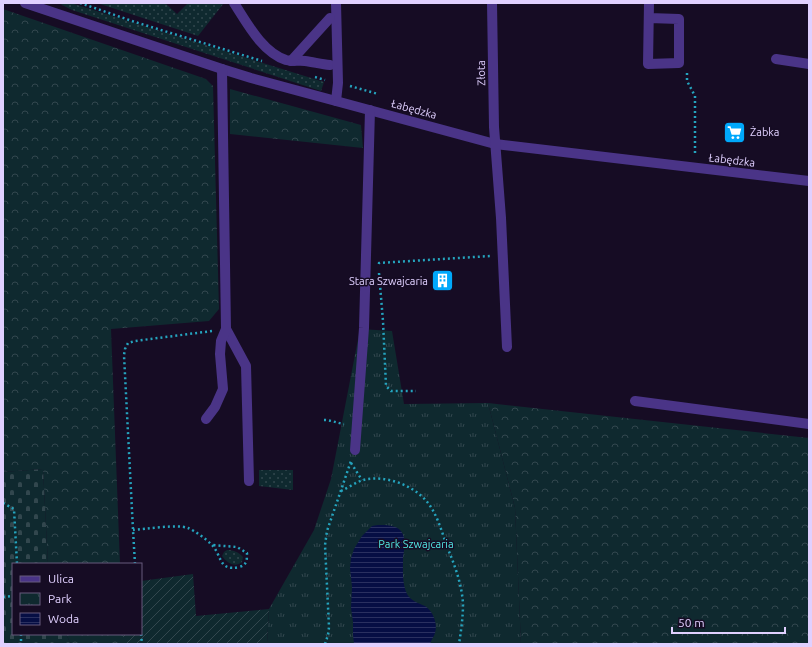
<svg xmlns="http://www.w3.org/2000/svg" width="812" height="647" font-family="Ubuntu,sans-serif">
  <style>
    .grass { fill: url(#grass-dots) }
    .forest { fill: url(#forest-crowns) }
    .cemetery { fill: url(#cemetery-stones) }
    .park { fill: url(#park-tufts) }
    .garden { fill: url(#garden-furrows) }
    .water { fill: url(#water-rules) }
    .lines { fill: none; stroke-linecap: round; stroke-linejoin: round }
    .path { stroke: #25a4be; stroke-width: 2.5; stroke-dasharray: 2 3; stroke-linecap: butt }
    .minor { stroke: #4a3487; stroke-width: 10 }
    .labels { text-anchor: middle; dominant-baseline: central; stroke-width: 3; stroke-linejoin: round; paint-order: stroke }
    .street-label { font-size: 11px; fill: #e0d0ff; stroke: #160c24 }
    .poi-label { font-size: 11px; fill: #e0d0ff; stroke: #160c24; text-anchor: start }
    .park-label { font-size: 11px; fill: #53e8e5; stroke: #160c24 }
  </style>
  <defs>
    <pattern id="grass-dots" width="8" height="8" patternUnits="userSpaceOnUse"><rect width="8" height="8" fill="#0f292f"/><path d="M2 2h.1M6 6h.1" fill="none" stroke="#32474e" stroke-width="1.8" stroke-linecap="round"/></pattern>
    <pattern id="forest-crowns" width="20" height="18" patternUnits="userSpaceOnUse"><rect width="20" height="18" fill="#0f292f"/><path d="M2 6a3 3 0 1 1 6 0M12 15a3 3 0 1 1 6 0" fill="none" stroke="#32474e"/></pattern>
    <pattern id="cemetery-stones" width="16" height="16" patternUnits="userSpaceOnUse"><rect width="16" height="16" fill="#0f292f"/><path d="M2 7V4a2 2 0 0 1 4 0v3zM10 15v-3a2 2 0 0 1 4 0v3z" fill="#32474e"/></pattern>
    <pattern id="park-tufts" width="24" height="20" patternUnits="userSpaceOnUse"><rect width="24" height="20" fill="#0f292f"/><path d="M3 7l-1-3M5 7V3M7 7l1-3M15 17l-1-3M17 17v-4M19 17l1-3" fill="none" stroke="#32474e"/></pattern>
    <pattern id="garden-furrows" width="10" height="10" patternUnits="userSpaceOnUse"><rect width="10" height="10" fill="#0f292f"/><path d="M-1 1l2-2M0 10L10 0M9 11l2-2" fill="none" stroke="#32474e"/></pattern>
    <pattern id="water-rules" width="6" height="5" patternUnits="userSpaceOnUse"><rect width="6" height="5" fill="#060e44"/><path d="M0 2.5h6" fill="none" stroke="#2a3060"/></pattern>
  </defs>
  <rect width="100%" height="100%" fill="#160c24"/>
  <g class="grass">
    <path d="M59 3H71L324 82 321 91 72 10 64 6Z"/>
    <path d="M97 3H165L177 14 188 3H224L198 36Z"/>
    <path d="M259 470H293V490L259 486Z"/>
    <path d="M227 550C234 550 238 552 243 557L242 562C235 568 227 563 222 556L224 552Z"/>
  </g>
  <g class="forest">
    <path d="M3 9 206 79 213 86 219 309 209 321 111 329 120 564H48L43 469 3 472Z"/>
    <path d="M230 89 361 125 363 148 230 134Z"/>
    <path d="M488 403 809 438V644H521L515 508Z"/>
    <path d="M66 634H123V644H71Z"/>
  </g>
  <path class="cemetery" d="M43 469 48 564H13V634H66L71 644H3V472Z"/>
  <path class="park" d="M360 329 392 331 404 404 488 403 515 508 521 644H267L269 609 314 530 331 479Z"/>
  <path class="garden" d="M193 574 196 616 269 609 267 644H123V634H141V581Z"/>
  <path class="water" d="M378 525C386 525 396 525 401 531 407 539 404 550 403 558 403 570 402 584 407 594 411 601 418 603 425 606 433 611 438 624 435 633 434 637 431 640 430 644H354L353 635V622L351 608 352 587 350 568 351 558 354 549 362 536 372 526Z"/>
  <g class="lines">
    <g class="path">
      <path d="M80 3 135 22 262 61"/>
      <path d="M687 73V81L695 96V156"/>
      <path d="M315 77 325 80"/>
      <path d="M350 86 378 94"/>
      <path d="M379 264V263L490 256"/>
      <path d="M379 273 383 321 386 386 391 391H416"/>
      <path d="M324 420C331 420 337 423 344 424"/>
      <path d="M351 463 362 480"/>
      <path d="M341 491C348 488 356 482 363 480 387 474 420 487 432 509 439 520 443 536 448 549 455 566 462 585 463 604 463 618 461 631 459 644"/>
      <path d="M3 503 14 509 17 564"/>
      <path d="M133 530C145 529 178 524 188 528 195 531 206 539 211 544 222 554 218 572 239 567 247 565 247 560 247 553L237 547 212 545"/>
      <path d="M135 564 133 530 124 355 125 349 128 343 135 341 212 331"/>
      <path d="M3 597 13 596"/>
      <path d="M21 634V644"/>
      <path d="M141 634 142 644"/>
      <path d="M325 644 328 635 329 627 325 545 327 531 351 461"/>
    </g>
    <g class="minor">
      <path d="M25 3 222 69 251 78 495 144 809 181"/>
      <path d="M234 3C247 23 262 52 286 60 293 62 298 60 305 61 313 62 321 64 330 65"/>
      <path d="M336 3 338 83 336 101"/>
      <path d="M492 3 494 127 501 218 507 347"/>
      <path d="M649 3 648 64 679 63V19L649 18"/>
      <path d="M776 59 809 64"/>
      <path d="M291 61 330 18"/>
      <path d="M226 329 246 366 249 481"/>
      <path d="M635 401 809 424"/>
      <path d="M206 419 215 407 223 389 220 354 221 341 226 329 222 69"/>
      <path d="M355 450 364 328 370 110"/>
    </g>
  </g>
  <defs>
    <symbol id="supermarket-square" viewBox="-11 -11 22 22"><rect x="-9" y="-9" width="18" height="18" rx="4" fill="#00a8fb" stroke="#160c24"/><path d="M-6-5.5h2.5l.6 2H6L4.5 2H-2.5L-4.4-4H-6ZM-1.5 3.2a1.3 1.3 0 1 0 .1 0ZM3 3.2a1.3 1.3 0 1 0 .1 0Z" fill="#fff"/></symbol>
    <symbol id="building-square" viewBox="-11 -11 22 22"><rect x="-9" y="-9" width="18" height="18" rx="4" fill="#00a8fb" stroke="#160c24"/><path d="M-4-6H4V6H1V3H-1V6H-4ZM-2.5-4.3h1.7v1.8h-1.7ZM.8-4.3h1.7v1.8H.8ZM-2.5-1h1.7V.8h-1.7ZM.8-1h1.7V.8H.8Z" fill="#fff"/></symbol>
  </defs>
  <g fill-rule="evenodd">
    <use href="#supermarket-square" x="722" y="120" width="25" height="25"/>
    <use href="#building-square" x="430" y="268" width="25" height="25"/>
  </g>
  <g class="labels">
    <g class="street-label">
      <text transform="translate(481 73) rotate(-91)">Złota</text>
      <text transform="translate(414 109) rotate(15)">Łabędzka</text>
      <text transform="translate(732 160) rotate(7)">Łabędzka</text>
    </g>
    <g class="poi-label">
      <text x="750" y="132">Żabka</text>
      <text x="428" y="281" text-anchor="end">Stara Szwajcaria</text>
    </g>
    <g class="park-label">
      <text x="416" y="544">Park Szwajcaria</text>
    </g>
  </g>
  <rect width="812" height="647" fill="none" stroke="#e0d0ff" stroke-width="8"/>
  <rect x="12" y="563" width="130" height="72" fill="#160c24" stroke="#675a7c"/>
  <rect x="20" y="576" width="20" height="6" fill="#4a3487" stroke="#675a7c"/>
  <text x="48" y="583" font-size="12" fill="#e0d0ff">Ulica</text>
  <rect x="20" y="593" width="20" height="12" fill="url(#park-tufts)" stroke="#675a7c"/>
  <text x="48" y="603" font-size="12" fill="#e0d0ff">Park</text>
  <rect x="20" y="613" width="20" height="12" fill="url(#water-rules)" stroke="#675a7c"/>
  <text x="48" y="623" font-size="12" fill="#e0d0ff">Woda</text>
  <path d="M672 627v6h113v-6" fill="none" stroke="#e0d0ff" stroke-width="2"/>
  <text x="678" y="627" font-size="12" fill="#e0d0ff" stroke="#160c24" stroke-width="3" paint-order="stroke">50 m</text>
</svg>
